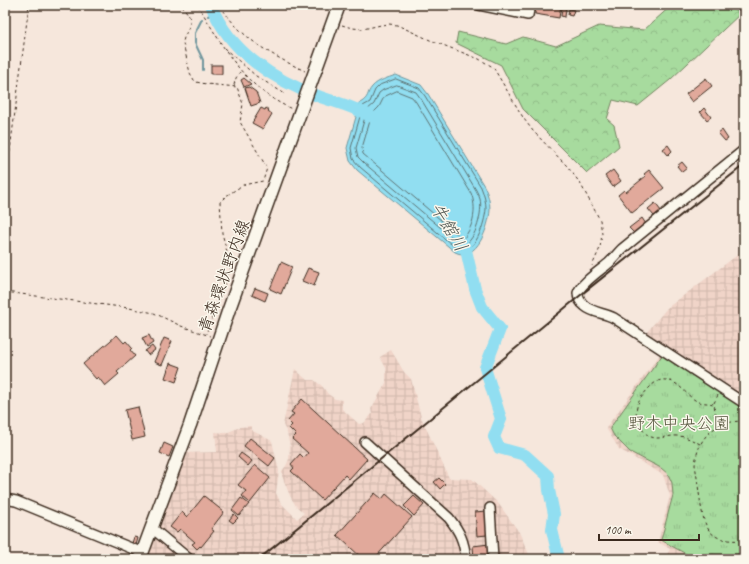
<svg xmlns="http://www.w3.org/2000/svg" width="749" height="564" font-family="Caveat,'Klee One',sans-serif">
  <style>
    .industrial { fill: url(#industrial-grid) }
    .forest { fill: url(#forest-crowns); stroke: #71825e }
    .park { fill: url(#park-tufts); stroke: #71825e }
    .water { fill: #91def1; stroke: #6f969d }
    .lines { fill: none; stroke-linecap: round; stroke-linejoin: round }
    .shore { stroke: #5d7272; stroke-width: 1 }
    .stream { stroke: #6f969d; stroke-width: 2 }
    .river { stroke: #91def1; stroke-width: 12 }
    .building { fill: #e1a99b; stroke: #3b2a1e }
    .minor-casing { stroke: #3b2a1e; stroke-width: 12 }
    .major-casing { stroke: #3b2a1e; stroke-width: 15 }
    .path { stroke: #3b2a1e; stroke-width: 1; stroke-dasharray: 3 3; stroke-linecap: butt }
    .minor { stroke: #fbf7ec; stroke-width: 9 }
    .major { stroke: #fbf7ec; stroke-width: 12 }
    .rail { stroke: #3b2a1e; stroke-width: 2 }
    .labels { text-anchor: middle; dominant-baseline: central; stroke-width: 3; stroke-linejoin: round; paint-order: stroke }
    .street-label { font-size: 17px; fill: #3b2a1e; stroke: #fbf7ec }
    .park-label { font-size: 17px; fill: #56563e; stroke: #fbf7ec }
    .water-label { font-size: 18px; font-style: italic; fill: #505753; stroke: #fbf7ec }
  </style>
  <defs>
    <pattern id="industrial-grid" width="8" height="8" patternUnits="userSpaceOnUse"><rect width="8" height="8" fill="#f0d4c8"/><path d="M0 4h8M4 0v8" fill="none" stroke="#cfb6ab"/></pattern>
    <pattern id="forest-crowns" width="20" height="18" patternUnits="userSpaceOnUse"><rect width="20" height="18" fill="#a7db9e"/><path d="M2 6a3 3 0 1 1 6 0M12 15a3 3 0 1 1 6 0" fill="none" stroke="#91bc88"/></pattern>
    <pattern id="park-tufts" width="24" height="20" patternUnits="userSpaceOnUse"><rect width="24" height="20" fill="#a7db9e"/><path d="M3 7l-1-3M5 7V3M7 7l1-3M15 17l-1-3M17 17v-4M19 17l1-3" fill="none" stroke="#91bc88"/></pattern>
  </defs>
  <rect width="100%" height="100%" fill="#f6e7dc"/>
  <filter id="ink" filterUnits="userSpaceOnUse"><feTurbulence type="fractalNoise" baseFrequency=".025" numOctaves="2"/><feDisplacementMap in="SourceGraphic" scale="8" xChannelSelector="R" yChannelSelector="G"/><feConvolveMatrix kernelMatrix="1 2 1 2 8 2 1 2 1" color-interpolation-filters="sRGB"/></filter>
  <g filter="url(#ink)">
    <g class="industrial">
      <path d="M744 250V559H665L670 549 658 542 670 496 663 475 619 449 606 428 661 353 641 339 647 332 667 308Z"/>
      <path d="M391 350 404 372 411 379 421 417 449 478 472 479 498 503 519 532 531 559H147L185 453 217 452 215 432 226 433 240 427 251 426V430L272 441 279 471 276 493 281 503 297 519 304 513 296 506 290 496 282 476V471L286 466 289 459 290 446 287 433 283 425 295 369 307 380H314L322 386 328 394 335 399 342 400V409L359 424 364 423 372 414 371 409 386 383V368L380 357Z"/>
    </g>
    <path class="forest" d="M672 5H725L741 13 670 80 638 106 613 100 607 119 614 125 619 146 587 173 523 109 501 65 456 43 458 32 506 44 523 37 556 46 599 26 644 30Z"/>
    <path class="park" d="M663 354 744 406V559H695L661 540 673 495 672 483 668 474 661 468 630 452 614 436 610 428Z"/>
    <path class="water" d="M396 75 421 85 428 94 484 186C488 194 490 201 490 210 489 226 477 263 455 252L357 170 350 161 347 148 360 103C370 97 366 94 372 87 378 80 388 78 396 75Z"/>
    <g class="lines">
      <g class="shore">
        <path d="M396 79 419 88 425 96 481 187C484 195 486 201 486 209 485 222 475 258 457 249L360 167 353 159 351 148 363 106 370 102 375 90 380 85Z"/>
        <path d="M397 85 416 92 421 99 476 190C477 192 479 196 480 199 483 211 476 240 464 245L460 244 364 163 358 157 356 148 367 110 374 104 379 93 383 90Z"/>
        <path d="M397 91 412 97 416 102 471 193C477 208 474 225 464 238H462L363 154 362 148 372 114 379 107 384 97Z"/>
      </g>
      <g class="stream">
        <path d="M208 16 214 13"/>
        <path d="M202 19 195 33V43L203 60V70"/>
      </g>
      <g class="river">
        <path d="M211 5C229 51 273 80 318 96 337 103 353 106 372 117"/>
        <path d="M459 240 466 250 475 289 482 307 500 329 485 368 501 419 494 437 499 448 525 455 548 476 549 490 554 514 552 530 559 559"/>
      </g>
    </g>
    <g class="building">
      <path d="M536 5H561L559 18 535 14Z"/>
      <path d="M562 8 566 9 565 17 561 16Z"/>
      <path d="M569 9 574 10 572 16 568 15Z"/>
      <rect x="211" y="65" width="11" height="9"/>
      <path d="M244 78 251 84 244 87 241 80Z"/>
      <path d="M706 78 712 86 692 102 686 94Z"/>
      <path d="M249 87 256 92 260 103 251 106 245 88Z"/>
      <path d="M261 108 265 110 266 108 269 110 268 111 272 114 263 129 252 123Z"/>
      <path d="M704 108 711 117 707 120 700 112Z"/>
      <path d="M722 130 728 139 725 141 718 133Z"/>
      <path d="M668 145 672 151 668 155 663 149Z"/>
      <path d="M682 162 687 168 682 172 677 166Z"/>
      <path d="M613 170 621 181 613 187 605 176Z"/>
      <path d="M649 170 664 188 632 213 618 195 624 190 626 192 646 176 644 174Z"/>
      <path d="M655 203 661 211 654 216 648 209Z"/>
      <path d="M642 218 646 224 634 233 629 228Z"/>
      <path d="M281 262 292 267 281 294 270 289Z"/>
      <path d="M308 268 319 272 314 286 302 281Z"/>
      <path d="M255 288 268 293 265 301 252 295Z"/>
      <path d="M117 335 124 343 126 341 132 348 130 350 135 356 117 372 119 374 105 386 98 377 96 379 83 364Z"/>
      <path d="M149 335 153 343 147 347 142 338Z"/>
      <path d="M164 338 172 341 162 365 154 362Z"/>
      <path d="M152 346 155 350 148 355 145 351Z"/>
      <path d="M170 363 181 367 176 382 165 378Z"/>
      <path d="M302 399 367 459 349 479 345 475 322 500 291 471 294 468 291 464 300 454 304 458 308 453 292 439 296 435 289 428 292 425 288 421 294 414 291 412Z"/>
      <path d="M138 407 145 437 132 440 125 410Z"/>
      <path d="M250 438 275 458 269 466 244 446Z"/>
      <path d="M164 443 173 447 169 457 160 453Z"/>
      <path d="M241 453 252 461 248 466 238 457Z"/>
      <path d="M255 465 270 478 250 503 242 496 246 491 238 485Z"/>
      <path d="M439 478 445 484 440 489 434 482Z"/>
      <path d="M375 493 382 499 386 494 412 517 374 559H363L337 535Z"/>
      <path d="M204 496 224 512 211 529 214 531 201 547 200 546 197 549 192 544 195 542 180 529 177 532 170 527 182 512 187 517Z"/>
      <path d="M414 496 424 505 414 516 404 506Z"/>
      <path d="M241 498 249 504 239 516 232 510Z"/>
      <path d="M486 511 487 535 477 536 475 512Z"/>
      <path d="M234 514 238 518 233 523 229 520Z"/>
      <path d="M134 537 138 538 136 545 132 543Z"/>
      <path d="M489 544 490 559H474L473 546Z"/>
    </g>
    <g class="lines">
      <defs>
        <g id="minor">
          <path d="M479 5 528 15 530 5"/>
          <path d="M744 150 622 249C618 253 614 258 609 263 602 269 580 284 578 293 578 298 581 303 585 306 593 313 605 313 614 318L744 403"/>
          <path d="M365 442 449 518C460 532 464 541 466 559"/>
          <path d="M5 499 16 501 143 553"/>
          <path d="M490 508 493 559"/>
          <path d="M152 528 189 559"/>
        </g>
        <path id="major" d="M140 559 190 425 228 312 339 5"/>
      </defs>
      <use href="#minor" class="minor-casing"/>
      <use href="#major" class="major-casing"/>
      <g class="path">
        <path d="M182 5C184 9 190 15 190 20 191 28 183 35 183 43L190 73 194 80 196 82 206 84 237 87 243 104 240 122 267 168 263 181 243 185 226 196 220 202 222 233 231 267 206 334"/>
        <path d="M198 5C223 47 244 88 292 109"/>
        <path d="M220 5C240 38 271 55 305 71"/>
        <path d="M342 25 352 28 363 29 381 25 389 24 397 25 430 40 479 59 493 67 524 119 533 131 567 166 580 183 600 220 602 234 600 248 592 266"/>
        <path d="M224 48 256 76 285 94"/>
        <path d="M234 85 236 78 240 72"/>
        <path d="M5 188 29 5"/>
        <path d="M5 292 129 308 154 313 181 326 210 336"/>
        <path d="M714 403 718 395"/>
        <path d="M744 421C715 421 698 436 695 465 697 476 698 487 700 499 704 529 709 543 744 540"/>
        <path d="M700 444C692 440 685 436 677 436 668 435 658 441 649 436 646 434 643 431 641 427 631 412 638 399 650 387 654 383 659 379 666 380 681 382 686 397 699 402 704 403 709 403 714 404L716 417 720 425"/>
      </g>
      <use href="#minor" class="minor"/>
      <use href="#major" class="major"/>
      <path class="rail" d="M259 559 582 294 744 165"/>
    </g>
  </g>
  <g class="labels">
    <g class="street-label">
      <text transform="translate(224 276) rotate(-70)">青森環状野内線</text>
    </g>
    <g class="park-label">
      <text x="679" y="423">野木中央公園</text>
    </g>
    <g class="water-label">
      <text transform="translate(449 227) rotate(59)">牛館川</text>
    </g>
  </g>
  <rect width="749" height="564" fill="none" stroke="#fbf7ec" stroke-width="20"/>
  <rect x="10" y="10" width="729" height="544" fill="none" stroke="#3b2a1e" stroke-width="1.5" filter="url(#ink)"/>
  <path d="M599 534v6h100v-6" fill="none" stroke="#3b2a1e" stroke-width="2"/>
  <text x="605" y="534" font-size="12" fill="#3b2a1e" stroke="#fbf7ec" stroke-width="3" paint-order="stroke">100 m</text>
</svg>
